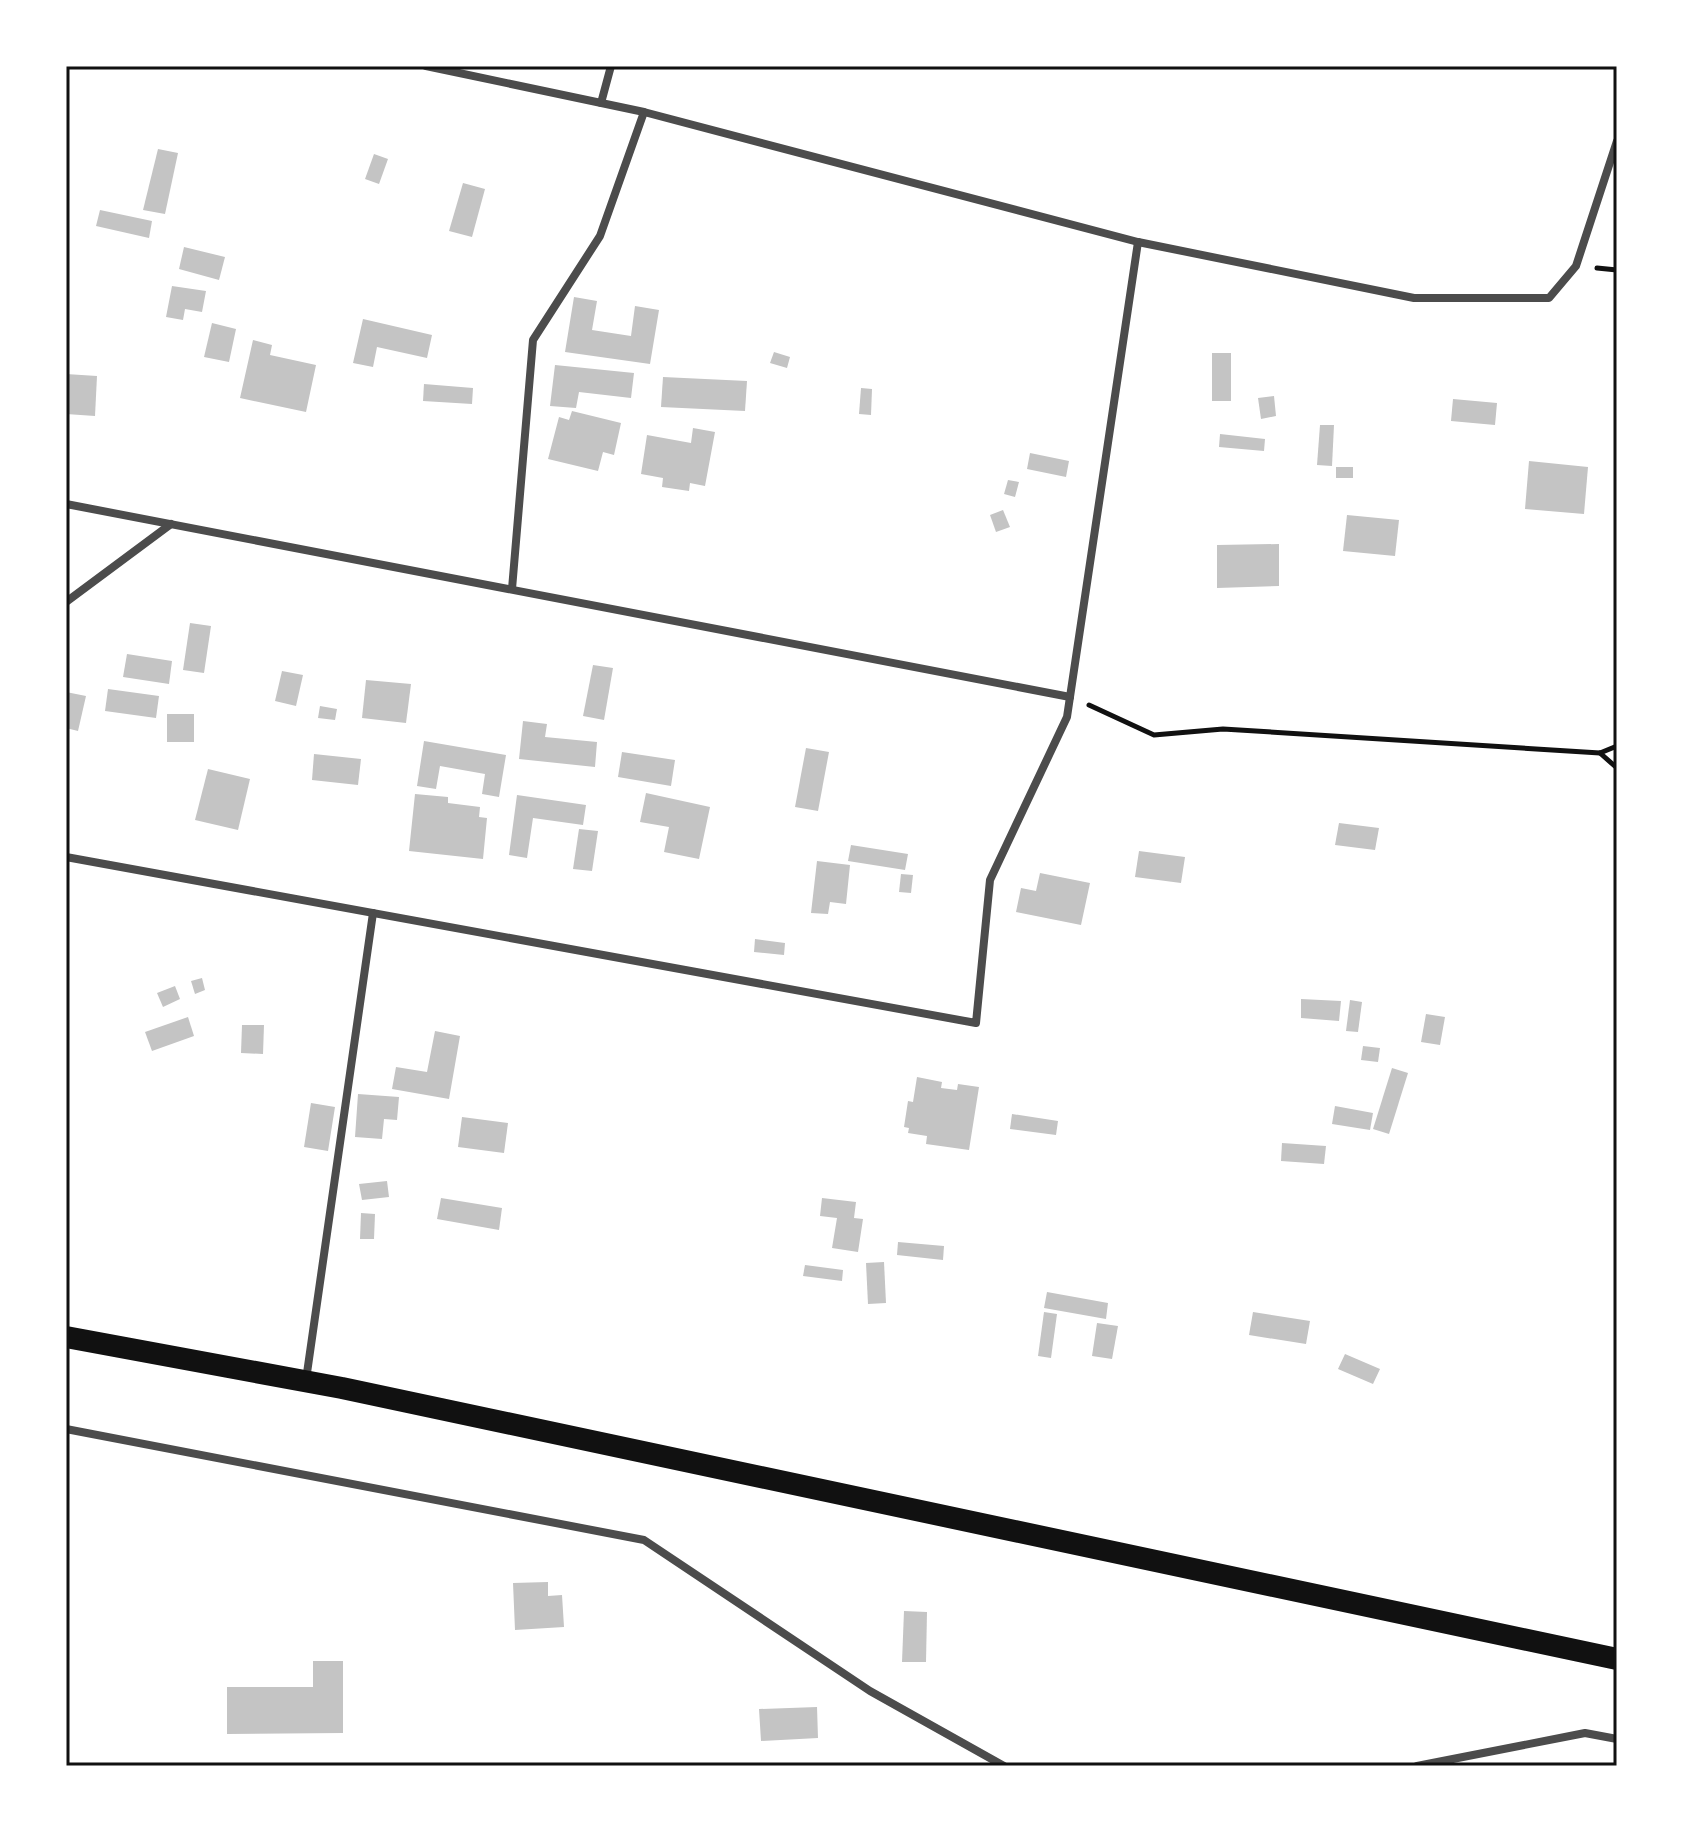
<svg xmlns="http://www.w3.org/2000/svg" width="1683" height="1832" font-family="Raleway,sans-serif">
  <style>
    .building { fill: #c4c4c4 }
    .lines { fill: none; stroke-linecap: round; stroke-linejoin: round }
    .path { stroke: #111; stroke-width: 5 }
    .minor { stroke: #4c4c4c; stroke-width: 8 }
    .trunk { stroke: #111; stroke-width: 22 }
    .neatline { fill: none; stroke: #111; stroke-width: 3 }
  </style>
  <rect width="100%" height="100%" fill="#fff"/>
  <g class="building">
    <path d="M158 149 178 153 165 214 143 210Z"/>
    <path d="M374 154 388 159 379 184 365 179Z"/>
    <path d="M463 183 485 189 472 237 449 231Z"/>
    <path d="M100 210 152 221 149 238 96 226Z"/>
    <path d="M184 247 225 257 219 280 179 269Z"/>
    <path d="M172 286 206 291 202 312 185 309 183 320 166 317Z"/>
    <path d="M574 297 597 301 592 330 631 336 635 306 659 310 650 364 565 352Z"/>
    <path d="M363 319 432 335 427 358 377 347 373 367 353 363Z"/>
    <path d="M212 323 236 329 229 362 204 357Z"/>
    <path d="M253 340 272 345 270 355 316 365 306 412 240 398Z"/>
    <path d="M774 352 790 357 787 368 770 363Z"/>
    <rect x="1212" y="353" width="19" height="48"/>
    <path d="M555 365 634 373 631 398 579 392 576 408 550 406Z"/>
    <path d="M66 374 97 376 95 416 66 414Z"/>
    <path d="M663 377 747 381 745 411 661 407Z"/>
    <path d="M424 384 473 388 472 404 423 401Z"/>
    <path d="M861 388 872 389 871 415 859 414Z"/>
    <path d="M1274 396 1276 416 1261 419 1258 398Z"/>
    <path d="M1453 399 1497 403 1495 425 1451 421Z"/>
    <path d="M572 411 621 423 614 455 603 452 598 471 548 459 559 417 569 420Z"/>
    <path d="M1320 425H1334L1332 466 1317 465Z"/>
    <path d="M693 428 715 432 705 486 690 483 689 491 662 487 663 478 641 474 647 435 691 443Z"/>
    <path d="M1220 434 1265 439 1264 451 1219 447Z"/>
    <path d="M1030 453 1069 461 1066 477 1027 469Z"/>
    <path d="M1529 461 1588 467 1584 514 1525 509Z"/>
    <rect x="1336" y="467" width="17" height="11"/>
    <path d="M1008 480 1019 482 1015 497 1004 494Z"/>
    <path d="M1003 510 1010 527 996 532 990 515Z"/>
    <path d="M1347 515 1399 520 1395 556 1343 551Z"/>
    <path d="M1279 544V586L1217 588V545Z"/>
    <path d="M190 623 211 626 204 673 183 670Z"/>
    <path d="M127 654 172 661 169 684 123 677Z"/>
    <path d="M593 665 613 668 604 720 583 716Z"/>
    <path d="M282 671 303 675 296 706 275 701Z"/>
    <path d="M366 680 411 684 406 723 362 718Z"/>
    <path d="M108 689 159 696 156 718 105 711Z"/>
    <path d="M66 692 86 696 78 731 66 728Z"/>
    <path d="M320 706 337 709 335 720 318 718Z"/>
    <rect x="167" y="714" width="27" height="28"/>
    <path d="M523 721 547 724 545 737 597 742 595 767 519 759Z"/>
    <path d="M424 741 506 755 499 797 482 794 485 774 440 766 436 789 417 786Z"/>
    <path d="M806 748 829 752 818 811 795 807Z"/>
    <path d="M622 752 675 760 671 786 618 777Z"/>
    <path d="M314 754 361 759 358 785 312 780Z"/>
    <path d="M208 769 250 779 238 830 195 820Z"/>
    <path d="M646 793 710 807 699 859 664 852 669 827 640 822Z"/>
    <path d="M415 794 448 797V803L480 807 479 817 487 818 483 859 409 851Z"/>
    <path d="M517 795 586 805 583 825 533 818 527 858 509 855Z"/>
    <path d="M1339 823 1379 828 1375 850 1335 845Z"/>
    <path d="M579 829 598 831 592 871 573 869Z"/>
    <path d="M851 845 908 854 905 870 848 861Z"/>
    <path d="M1139 851 1185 857 1181 883 1135 877Z"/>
    <path d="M817 861 850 865 846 904 830 902 828 914 811 913Z"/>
    <path d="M1040 873 1090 883 1081 925 1016 912 1021 888 1036 891Z"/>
    <path d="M901 874 913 875 911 893 899 892Z"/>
    <path d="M755 939 785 943 784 955 754 952Z"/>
    <path d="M202 978 205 990 195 994 191 981Z"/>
    <path d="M175 986 180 999 163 1007 157 993Z"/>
    <path d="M1301 999 1341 1001 1339 1021 1301 1018Z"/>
    <path d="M1350 1000 1362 1002 1358 1032 1346 1031Z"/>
    <path d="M1426 1014 1445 1017 1440 1045 1421 1042Z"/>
    <path d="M188 1017 194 1036 152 1051 145 1032Z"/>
    <path d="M242 1025H264L263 1054 241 1053Z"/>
    <path d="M435 1031 460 1036 449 1099 392 1089 396 1067 427 1072Z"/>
    <path d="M1363 1046 1380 1048 1378 1062 1361 1060Z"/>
    <path d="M1392 1068 1408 1073 1389 1134 1373 1129Z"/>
    <path d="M917 1077 942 1082 941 1088 957 1090 958 1084 979 1087 969 1150 926 1144 927 1136 908 1133 909 1128 904 1127 908 1101 913 1102Z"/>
    <path d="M358 1094 399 1097 397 1120 384 1119 382 1139 355 1137Z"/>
    <path d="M311 1103 335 1107 328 1151 304 1147Z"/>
    <path d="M1335 1106 1373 1113 1370 1130 1332 1124Z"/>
    <path d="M1012 1114 1058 1121 1056 1135 1010 1129Z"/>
    <path d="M462 1117 508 1123 504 1153 458 1147Z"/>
    <path d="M1282 1143 1326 1146 1324 1164 1281 1161Z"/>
    <path d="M387 1181 389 1197 362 1200 359 1184Z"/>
    <path d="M441 1198 502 1208 499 1230 437 1219Z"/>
    <path d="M822 1198 856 1202 854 1218 863 1219 858 1252 832 1248 837 1218 820 1216Z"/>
    <path d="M361 1213 375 1214 374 1239H360Z"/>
    <path d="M898 1242 944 1246 943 1260 897 1255Z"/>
    <path d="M884 1262 886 1303 868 1304 866 1263Z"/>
    <path d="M805 1265 843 1270 842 1281 803 1276Z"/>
    <path d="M1047 1292 1108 1303 1106 1319 1044 1308Z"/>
    <path d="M1044 1312 1057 1314 1051 1358 1038 1356Z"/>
    <path d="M1253 1312 1310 1321 1306 1344 1249 1335Z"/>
    <path d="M1097 1323 1118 1326 1112 1359 1092 1356Z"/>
    <path d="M1345 1354 1380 1369 1373 1384 1338 1369Z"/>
    <path d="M548 1582V1596L562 1595 564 1627 515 1630 513 1583Z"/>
    <path d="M904 1611 927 1612 926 1662H902Z"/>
    <path d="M313 1661H343V1733L227 1734V1687H313Z"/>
    <path d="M817 1707 818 1738 761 1741 759 1709Z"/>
  </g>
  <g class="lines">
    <g class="path">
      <path d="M1597 268 1617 270"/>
      <path d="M1089 705 1154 735 1223 729 1600 753 1617 746"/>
      <path d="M1600 753 1617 768"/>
    </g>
    <g class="minor">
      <path d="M426 66 644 112 1138 242 1414 298H1549L1576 266 1617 141"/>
      <path d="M601 103 611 66"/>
      <path d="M66 504 1070 697"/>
      <path d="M512 589 533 340 600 236 644 112"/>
      <path d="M66 602 171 524"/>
      <path d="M66 857 976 1023 990 880 1067 717 1138 242"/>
      <path d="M306 1380 373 913"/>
      <path d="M66 1429 644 1540 870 1691 1004 1766"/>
      <path d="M1417 1766 1585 1733 1617 1739"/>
    </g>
    <path class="trunk" d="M66 1337 342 1388 1617 1659"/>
  </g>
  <rect width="1683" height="1832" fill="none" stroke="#ffffff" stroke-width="136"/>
  <rect x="68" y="68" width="1547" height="1696" class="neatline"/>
</svg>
